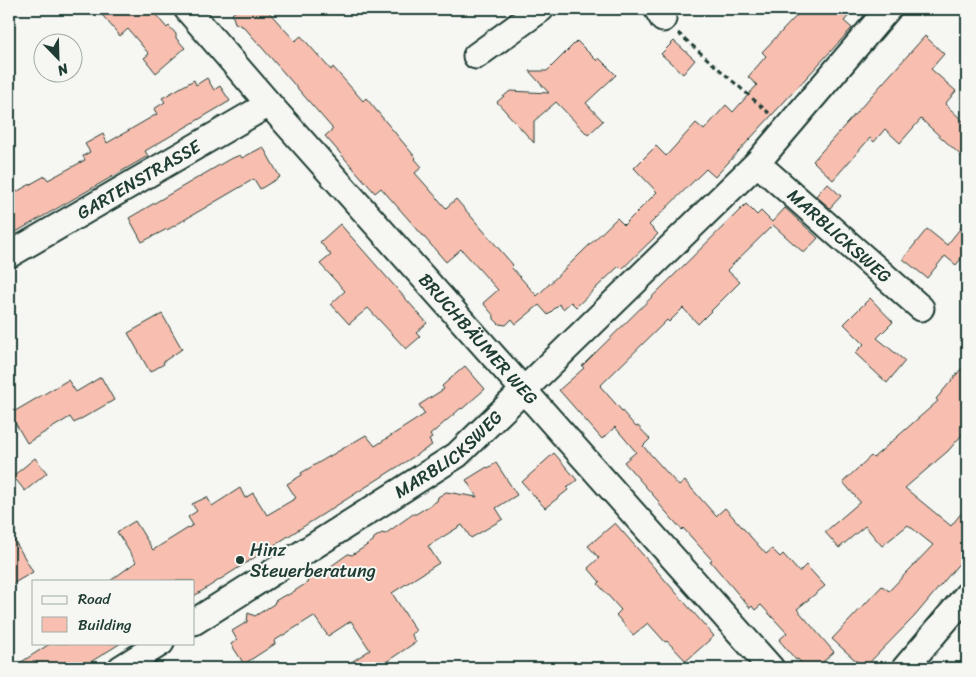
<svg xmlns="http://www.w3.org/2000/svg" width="976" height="677" font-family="Sriracha,sans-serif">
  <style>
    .building { fill: #f8bfb0; stroke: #1f3d34 }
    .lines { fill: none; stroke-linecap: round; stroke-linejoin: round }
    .minor-casing { stroke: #1f3d34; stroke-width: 29 }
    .path { stroke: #1f3d34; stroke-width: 3; stroke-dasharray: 5 4; stroke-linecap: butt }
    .minor { stroke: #f6f6f2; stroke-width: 25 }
    .poi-dot { fill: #1f3d34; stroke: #f6f6f2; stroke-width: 2 }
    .labels { text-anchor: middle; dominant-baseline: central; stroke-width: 4; stroke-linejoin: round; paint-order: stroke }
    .street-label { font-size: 18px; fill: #1f3d34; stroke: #f6f6f2 }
    .poi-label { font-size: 18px; fill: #1f3d34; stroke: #f6f6f2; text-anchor: start }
  </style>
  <rect width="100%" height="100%" fill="#f6f6f2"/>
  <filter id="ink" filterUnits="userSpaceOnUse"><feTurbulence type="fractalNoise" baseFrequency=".02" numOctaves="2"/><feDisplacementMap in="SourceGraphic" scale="10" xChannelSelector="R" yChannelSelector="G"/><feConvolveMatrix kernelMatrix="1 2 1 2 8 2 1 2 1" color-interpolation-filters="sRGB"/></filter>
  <g filter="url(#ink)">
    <g class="building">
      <path d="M97 9H151L167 28 169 26 176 34V38L185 48 156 73 144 58 149 54 128 29 120 36Z"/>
      <path d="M238 9H266L295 41 301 36 331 70 333 67 363 101 366 98 416 158 415 159 422 167 415 173 446 208 456 199 513 265 511 267 537 296 617 218 624 225 657 192 634 168 656 146 666 156 696 123 704 130 726 105 733 112 757 85 748 77 766 56 762 52 803 9H855L844 21 852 28 715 177 706 169 649 225 658 234 622 269 619 266 576 307 571 302 563 309 559 304 548 315 539 305 516 324 512 319 506 325 499 324 494 319V316L483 303 498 290 461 249 446 262 381 188 375 193 325 136 333 129 244 27 235 23 232 14Z"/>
      <path d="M925 36 944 54 931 69 956 91 945 104 967 125V161L921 119 900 143 885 129 874 142 870 138 833 180 813 161Z"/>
      <path d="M577 41 597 61 599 58 616 75 586 103 603 121 588 135 556 102 534 121V143L497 102 510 91 549 93 529 71H547Z"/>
      <path d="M674 41 695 60 683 74 661 54Z"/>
      <path d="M207 78 214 90 220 86 230 101 145 151 148 156 9 236V196L45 176 48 180 85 160 83 156 90 152 85 144 103 134 107 143 157 114 154 109 165 102 162 98 194 80 196 85Z"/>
      <path d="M263 147 280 177 260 189 254 179 167 230V229L142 242 129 218 228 160 240 155 242 158Z"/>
      <path d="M827 183 841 196 830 208 816 196Z"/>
      <path d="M746 204 757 215 761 211 772 222 785 208 818 238 804 253 773 225 727 270 740 282 698 324 683 308 669 322 667 320 600 386 636 427 638 426 650 439 643 446 679 486 685 481 716 516 725 508 766 554 772 549 780 557 783 554 799 572 806 565 825 586 797 609 834 652 816 668H805L798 659 796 660 779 640 787 633 761 605 755 610 752 606 750 608 710 561 712 560 683 528 682 530 659 504 660 503 624 462 636 452 615 427 602 439 559 390 584 368 582 366Z"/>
      <path d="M967 220V251L956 265 945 256 927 278 903 259 927 229 947 245Z"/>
      <path d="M340 224 427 323 416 333 420 337 406 349 368 308 349 324 331 304 345 291 320 264 331 255 320 242Z"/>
      <path d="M870 298 893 322 877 338 905 361 887 383 855 353 864 344 844 324Z"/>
      <path d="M162 314 182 349 163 362 164 364 150 372 128 333Z"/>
      <path d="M967 362V429L948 451 905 488 951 526 967 506V554L914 617 864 668 832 639 882 586 889 591 933 545 908 525 882 546 865 526 839 548 825 532 860 502 843 482 871 456 873 458 938 401 936 399Z"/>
      <path d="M465 366 485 389 462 409 461 408 430 435 432 438 429 440 432 445 194 596V581H110L136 562 117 532 135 521 153 550 193 525 188 517 197 511 192 504 207 497 212 506 240 488 245 498 253 493 267 515 296 498 287 484 302 475 301 473 366 435 375 446 425 414 419 405 444 389 442 386Z"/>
      <path d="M101 377 114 400 74 423 70 417 27 443 10 414 68 380 76 392Z"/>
      <path d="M554 453 577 480 567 488 568 490 545 508 522 482Z"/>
      <path d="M35 458 47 473 25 491 13 476Z"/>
      <path d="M496 463 517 495 496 508 503 519 471 538 462 525 428 546 439 563 392 593 416 631 411 634 416 642 377 668H342L370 650 351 621 328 636 314 616 274 641 275 644 244 664 231 644 237 640 232 631 247 622 248 613 255 616 274 604 275 601 285 595H288L307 583 308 580 318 573 320 574 348 554 352 555 363 548 373 541 374 538 382 533 385 534 413 514H416L437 501 438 497 446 492 477 497 466 480 487 467 488 468Z"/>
      <path d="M615 523 714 636 686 661 667 641 665 642 648 623 633 635 616 615 621 610 598 584 600 582 588 568 599 558 588 546Z"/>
      <path d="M9 531 33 572 9 586Z"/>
      <path d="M51 643H121L81 668H12Z"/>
    </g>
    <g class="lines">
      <defs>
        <g id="minor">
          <path id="s1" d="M187 9 269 104 771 668"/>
          <path d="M657 9 663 19"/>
          <path d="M476 56 541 9"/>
          <path id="s2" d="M757 163 921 308"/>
          <path id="s3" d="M9 255 269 104"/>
          <path id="s4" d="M194 622 457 455 757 163 888 9"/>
          <path d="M121 668 161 643"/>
          <path d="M905 668 967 595"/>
        </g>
      </defs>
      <use href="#minor" class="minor-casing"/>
      <path class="path" d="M678 33 769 113"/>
      <use href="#minor" class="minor"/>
    </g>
  </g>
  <circle class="poi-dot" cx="240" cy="560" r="5"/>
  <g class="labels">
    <g class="street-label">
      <text stroke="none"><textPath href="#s3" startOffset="150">GARTENSTRASSE</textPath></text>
      <text stroke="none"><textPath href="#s2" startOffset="110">MARBLICKSWEG</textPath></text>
      <text stroke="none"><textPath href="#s1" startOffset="440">BRUCHBÄUMER WEG</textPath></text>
      <text stroke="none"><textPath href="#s4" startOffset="305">MARBLICKSWEG</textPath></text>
    </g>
    <g class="poi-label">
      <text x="250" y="550">Hinz<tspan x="250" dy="21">Steuerberatung</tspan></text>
    </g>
  </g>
  <rect width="976" height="677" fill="none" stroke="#f6f6f2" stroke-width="30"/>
  <rect x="15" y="15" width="946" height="647" fill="none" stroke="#1f3d34" stroke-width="2" filter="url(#ink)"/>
  <rect x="32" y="580" width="162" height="65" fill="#f6f6f2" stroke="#a0aca6"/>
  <rect x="42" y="596" width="25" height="8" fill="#f6f6f2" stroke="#a0aca6"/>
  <text x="78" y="604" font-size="15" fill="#1f3d34">Road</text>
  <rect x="42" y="617" width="25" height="15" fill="#f8bfb0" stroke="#a0aca6"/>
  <text x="78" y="630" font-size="15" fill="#1f3d34">Building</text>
  <g transform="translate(58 58) rotate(157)"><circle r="24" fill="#f6f6f2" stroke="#a0aca6"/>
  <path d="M0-4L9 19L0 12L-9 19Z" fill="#1f3d34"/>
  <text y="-8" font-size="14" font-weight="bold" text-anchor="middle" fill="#1f3d34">N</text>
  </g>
</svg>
